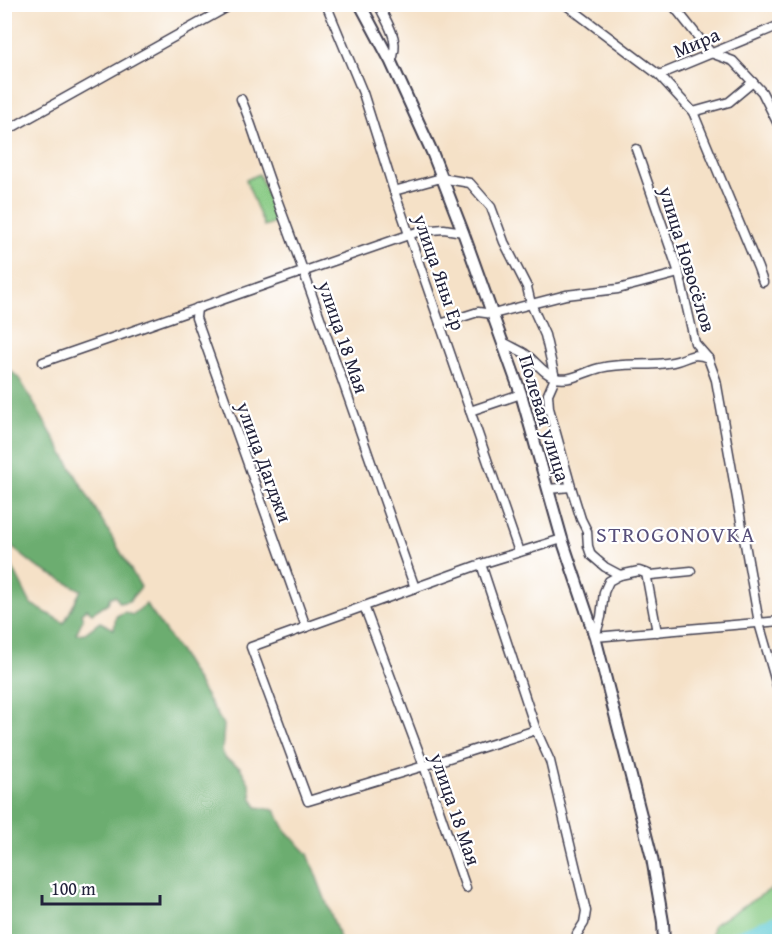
<svg xmlns="http://www.w3.org/2000/svg" width="784" height="946" font-family="'Gentium Book Plus',serif">
  <style>
    .green { fill: #86c982; stroke: #54765e; stroke-width: 1.5 }
    .forest { fill: #6cad70; stroke: #476856; stroke-width: 1.5 }
    .lines { fill: none; stroke-linecap: round; stroke-linejoin: round }
    .river { stroke: #5cc9d3; stroke-width: 15 }
    .minor-casing { stroke: #423f50; stroke-width: 11 }
    .secondary-casing { stroke: #423f50; stroke-width: 14 }
    .minor { stroke: #fff; stroke-width: 8 }
    .secondary { stroke: #fff; stroke-width: 10 }
    .labels { text-anchor: middle; dominant-baseline: central; stroke-width: 4.5; stroke-linejoin: round; paint-order: stroke }
    .street-label { font-size: 20px; fill: #22223b; stroke: #fff }
    .quarter-label { font-size: 22px; letter-spacing: 1.5px; fill: #58507b; stroke: #fff }
  </style>
  <rect width="100%" height="100%" fill="#fff"/>
  <filter id="ink" filterUnits="userSpaceOnUse"><feTurbulence type="fractalNoise" baseFrequency=".0167" numOctaves="2"/><feDisplacementMap in="SourceGraphic" scale="12" xChannelSelector="R" yChannelSelector="G"/><feConvolveMatrix kernelMatrix="1 2 1 2 8 2 1 2 1" color-interpolation-filters="sRGB"/></filter>
  <filter id="wash" filterUnits="userSpaceOnUse"><feTurbulence type="fractalNoise" baseFrequency=".008" numOctaves="4" result="noise"/><feDisplacementMap in="SourceGraphic" scale="24" xChannelSelector="R" yChannelSelector="G"/><feGaussianBlur stdDeviation="1.35" result="paint"/><feColorMatrix in="noise" values="0 0 0 0 0 0 0 0 0 0 0 0 0 0 0 0 0 1.4 0 .05"/><feComposite in="paint" operator="in"/></filter>
  <g filter="url(#wash)">
    <rect width="100%" height="100%" fill="#f5e1c7"/>
    <g class="green">
      <path d="M259 174 278 221 264 226 246 180Z"/>
      <path d="M779 884V940L776 942 711 941 713 925Z"/>
    </g>
    <path class="forest" d="M5 366 19 378 141 587 129 601 120 603 115 596 110 597 108 603 92 613 87 609 81 613 83 619 76 634 85 633 100 622 114 629 116 616 125 612 132 615 146 604 179 651 224 726 222 752 226 759 240 767 250 785 252 799 257 807 275 810 286 831 308 854 341 941H5V552L31 604 64 623 81 590 37 567 5 542Z"/>
    <g class="lines">
      <path class="river" d="M736 942 737 938 780 921"/>
    </g>
  </g>
  <g filter="url(#ink)">
    <g class="lines">
      <defs>
        <g id="minor">
          <path d="M326 4 363 93 394 191 519 552"/>
          <path d="M378 4C388 25 401 40 391 62"/>
          <path d="M565 4 659 75 693 112 758 268 763 282"/>
          <path d="M672 4 711 53 733 61 762 92 780 128"/>
          <path d="M659 75 780 25"/>
          <path d="M241 99C255 131 263 165 276 197 325 327 369 458 415 588"/>
          <path d="M693 112 729 102 753 82"/>
          <path d="M4 132 233 4"/>
          <path d="M636 149 679 273 695 343 708 358 716 380 759 623 780 696"/>
          <path d="M394 191 441 178 470 183 491 207 504 242 527 287 531 304 545 335 555 378 548 394 549 408 571 487 581 519 587 531 588 546 591 555 605 567 620 575"/>
          <path d="M197 308 196 318 306 627"/>
          <path d="M440 324 478 312 493 314 566 295 618 289 679 273"/>
          <path d="M503 342C510 346 517 349 524 353 535 360 543 374 556 378 571 382 586 371 600 368 625 362 649 367 673 362 689 359 691 351 708 358"/>
          <path d="M43 362 420 231 444 229 463 232"/>
          <path d="M470 411 521 394"/>
          <path d="M548 489 571 487"/>
          <path d="M481 564 536 730 424 766 308 801 251 647 481 564 562 539"/>
          <path d="M691 571 651 575 639 571 620 575 609 581 604 592 601 617 595 637 780 621"/>
          <path d="M646 573 657 632"/>
          <path d="M364 606 424 766 466 888"/>
          <path d="M536 730 550 761 586 911 584 923 577 934"/>
        </g>
        <path id="secondary" d="M360 4 391 62 432 152 463 232 521 394 562 539 595 637 652 858 663 922 664 942"/>
      </defs>
      <use href="#minor" class="minor-casing"/>
      <use href="#secondary" class="secondary-casing"/>
      <use href="#minor" class="minor"/>
      <use href="#secondary" class="secondary"/>
    </g>
  </g>
  <g class="labels">
    <g class="street-label">
      <text transform="translate(696 42) rotate(-23)">Мира</text>
      <text transform="translate(688 259) rotate(73)">улица Новосёлов</text>
      <text transform="translate(440 272) rotate(71)">улица Яны Ер</text>
      <text transform="translate(344 337) rotate(71)">улица 18 Мая</text>
      <text transform="translate(545 418) rotate(73)">Полевая улица</text>
      <text transform="translate(265 462) rotate(70)">улица Дагджи</text>
      <text transform="translate(456 809) rotate(71)">улица 18 Мая</text>
    </g>
    <g class="quarter-label">
      <text x="676" y="534">STROGONOVKA</text>
    </g>
  </g>
  <rect width="784" height="946" fill="none" stroke="#fff" stroke-width="24"/>
  <path d="M42 895v9h118v-9" fill="none" stroke="#22223b" stroke-width="3"/>
  <text x="51" y="895" font-size="18" fill="#22223b" stroke="#ffffff" stroke-width="4.5" paint-order="stroke">100 m</text>
</svg>
